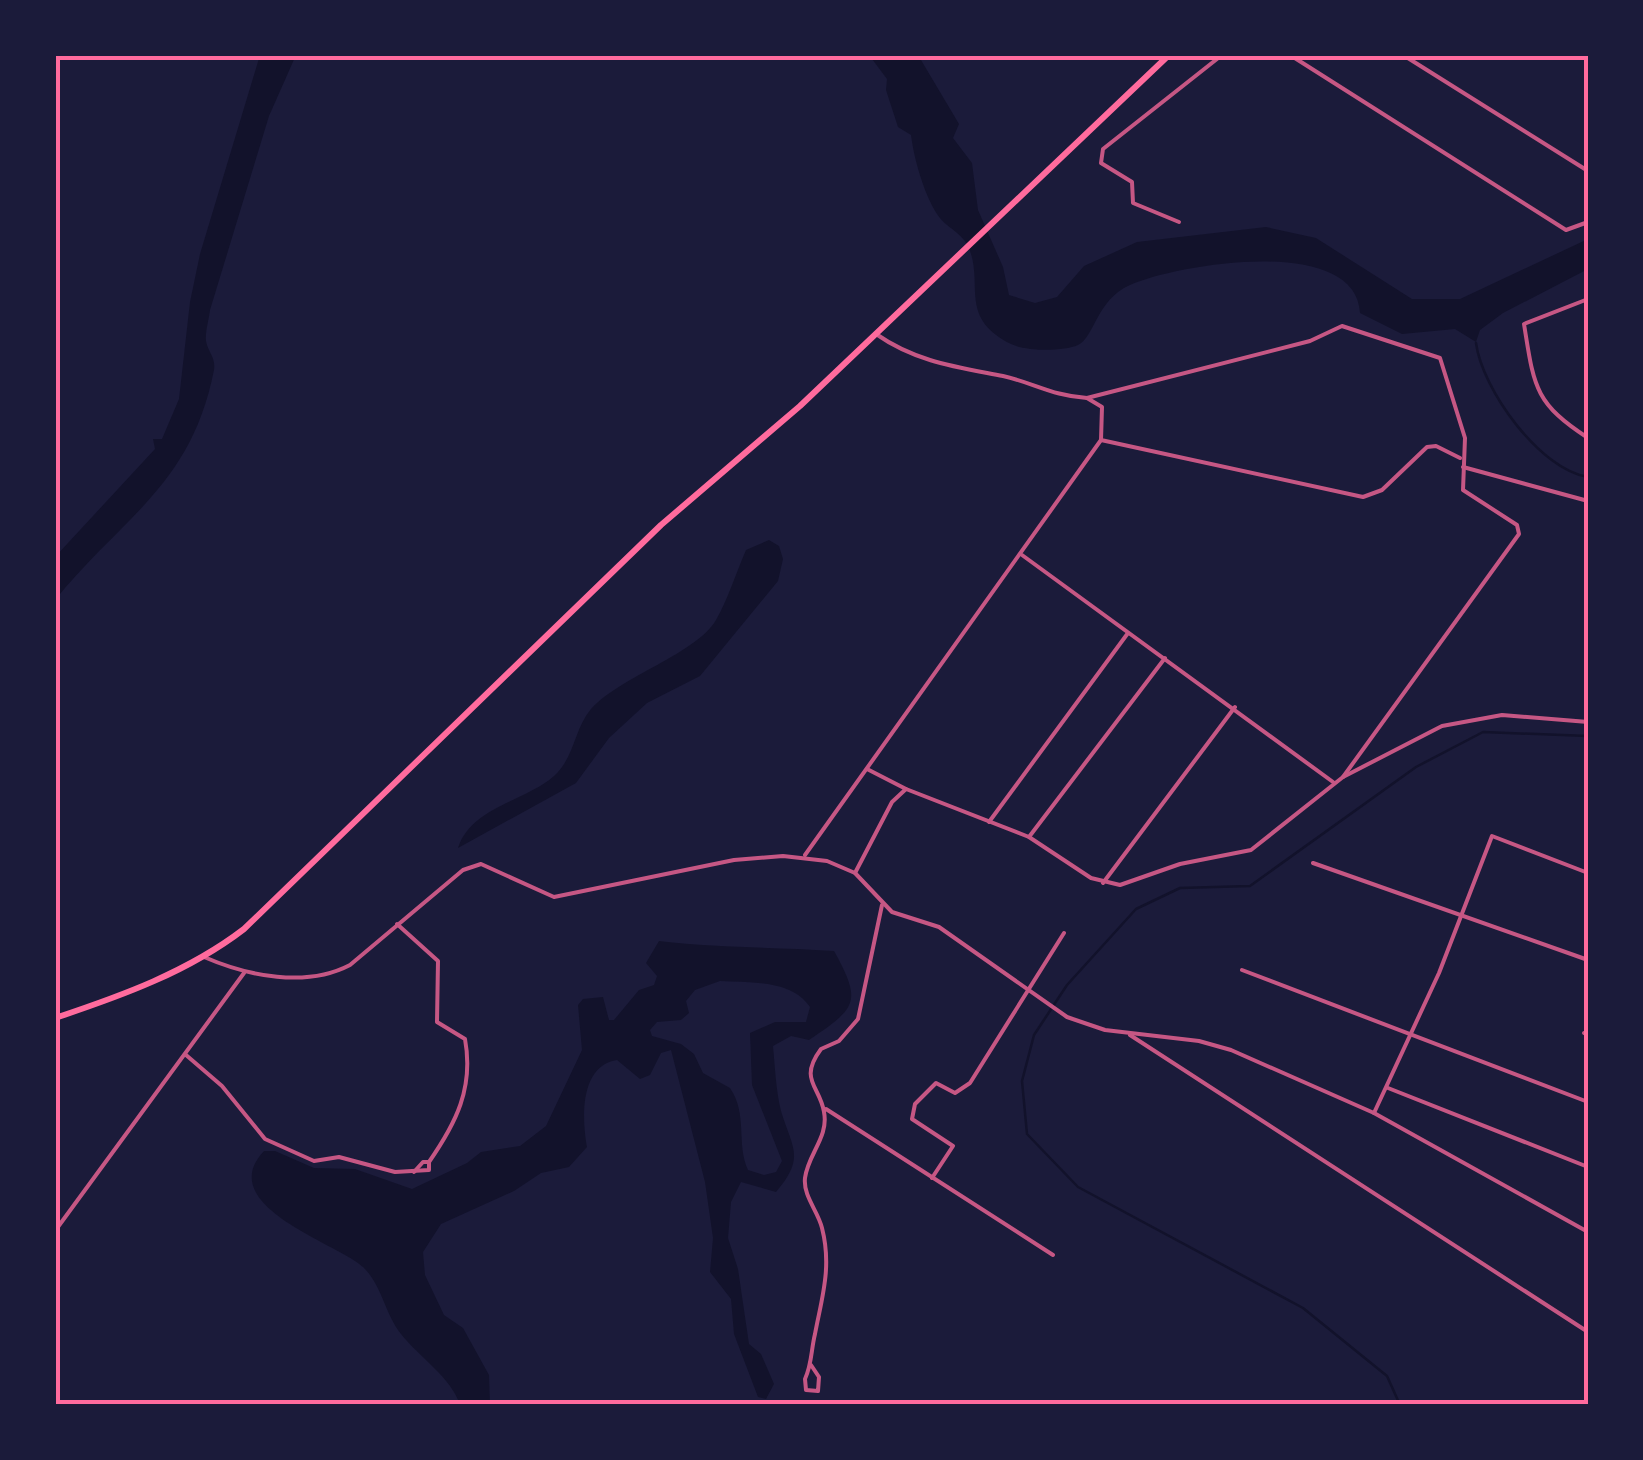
<svg xmlns="http://www.w3.org/2000/svg" width="1643" height="1460" font-family="'Exo 2',sans-serif">
  <style>
    .water { fill: #12122b; fill-rule: evenodd }
    .lines { fill: none; stroke-linecap: round; stroke-linejoin: round }
    .stream { stroke: #12122b; stroke-width: 2.5 }
    .minor { stroke: #c65784; stroke-width: 4 }
    .primary { stroke: #ff6b9d; stroke-width: 6 }
    .neatline { fill: none; stroke: #ff6b9d; stroke-width: 4 }
  </style>
  <rect width="100%" height="100%" fill="#1b1b3a"/>
  <g class="water">
    <path d="M260 55H296L269 116 210 310C209 319 205 332 206 341 208 352 216 358 214 370 191 486 123 516 55 600V557L155 449 153 439H162L179 399 190 302 200 254Z"/>
    <path d="M869 55H918L959 124 953 138 972 163 978 210 1003 267 1009 295 1035 303 1057 297 1084 266 1137 242 1266 227 1316 238 1412 299H1460L1588 239V269L1503 313 1480 330 1476 342 1455 329 1402 334 1360 313C1356 234 1177 264 1130 285 1096 300 1095 337 1078 345 1062 352 1026 351 1011 344 957 317 985 283 968 246 960 231 945 227 937 214 924 194 914 159 911 135L898 127 886 90 887 79Z"/>
    <path d="M769 540 779 546 783 559 778 581 700 676 647 703 609 738 576 783 458 848C471 807 526 801 554 776 575 757 574 729 591 709 621 676 696 654 716 620 728 599 736 573 746 550Z"/>
    <path d="M659 941C720 948 773 947 834 951 863 1003 856 1008 809 1040L791 1036 773 1046C775 1067 776 1091 781 1111 792 1148 806 1157 776 1192L741 1182 731 1202 728 1238 738 1269 749 1344 761 1354 774 1384 766 1399 758 1397 734 1334 731 1299 710 1272 713 1238 705 1182 671 1050 661 1053 650 1075 640 1079 617 1060C579 1066 582 1120 587 1147L569 1167 541 1173 514 1191 441 1224 423 1252 425 1275 444 1315 463 1328 489 1375 490 1405H460C451 1377 419 1357 401 1334 385 1314 382 1285 363 1267 340 1244 212 1206 264 1151H275L314 1168 355 1169 412 1189 467 1163 481 1152 520 1146 546 1126 582 1050 578 1005 583 999 603 997 609 1020H614L639 990 654 985 657 976 646 963ZM720 981C750 983 791 979 810 1007L806 1022H775L750 1033 752 1085 782 1161 776 1172 764 1175 748 1170C736 1144 748 1114 730 1088L703 1073 694 1054 681 1044 652 1036 650 1030 657 1022 681 1020 689 1013 686 1001 695 990Z"/>
  </g>
  <g class="lines">
    <g class="stream">
      <path d="M1476 343C1482 389 1540 470 1588 477"/>
      <path d="M1400 1405 1387 1376 1303 1308 1078 1187 1027 1134 1022 1081 1034 1035 1067 985 1136 909 1180 888 1250 886 1416 767 1483 732 1588 736"/>
    </g>
    <g class="minor">
      <path d="M1290 55 1566 230 1588 222"/>
      <path d="M1403 55 1588 171"/>
      <path d="M1179 222 1133 203 1132 182 1101 163 1103 149 1222 55"/>
      <path d="M1588 299 1524 324C1534 386 1534 403 1588 438"/>
      <path d="M876 334C916 362 957 367 1003 376 1034 383 1053 396 1087 398L1310 341 1342 326 1440 358 1465 438 1463 490 1517 525 1519 534 1343 777"/>
      <path d="M1087 398 1102 407 1101 440 1363 497 1382 490 1427 447 1436 446 1460 458"/>
      <path d="M1463 467 1588 501"/>
      <path d="M1022 555 1333 782"/>
      <path d="M906 789 1029 837 1091 878 1120 885 1180 864 1251 850 1343 777 1442 726 1502 715 1588 722"/>
      <path d="M989 822 1128 633"/>
      <path d="M1029 837 1165 658"/>
      <path d="M805 855 1101 440"/>
      <path d="M1313 863 1588 960"/>
      <path d="M855 873 892 802 906 789 867 769"/>
      <path d="M1103 883 1235 707"/>
      <path d="M204 957C248 976 306 988 350 965L463 870 481 864 554 897 734 860 783 856 827 861 855 873 892 912 939 927 1067 1017 1105 1030 1199 1041 1231 1050 1374 1113 1588 1232"/>
      <path d="M1242 970 1588 1102"/>
      <path d="M1584 1033 1588 1034"/>
      <path d="M1130 1035 1588 1332"/>
      <path d="M186 1055 222 1086 265 1139 314 1161 339 1157 395 1172 429 1170V1162C456 1123 474 1088 465 1039L437 1022 438 961 397 924"/>
      <path d="M1388 1088 1588 1167"/>
      <path d="M826 1109 1053 1255"/>
      <path d="M1374 1113 1439 973 1492 836 1588 873"/>
      <path d="M414 1172 423 1162H429"/>
      <path d="M932 1178 953 1146 912 1119 915 1104 936 1083 955 1093 970 1083 1064 933"/>
      <path d="M55 1231 244 973"/>
      <path d="M811 1365 819 1377 818 1391 806 1390 805 1379C812 1364 811 1350 815 1334 822 1297 832 1267 822 1228 818 1211 803 1196 805 1178 808 1154 829 1137 824 1112 820 1086 798 1080 821 1049L839 1041 858 1019 882 905"/>
    </g>
    <path class="primary" d="M55 1018C121 996 188 972 244 929L661 525 800 406 1169 55"/>
  </g>
  <rect width="1643" height="1460" fill="none" stroke="#1b1b3a" stroke-width="115"/>
  <rect x="58" y="58" width="1528" height="1344" class="neatline"/>
</svg>
